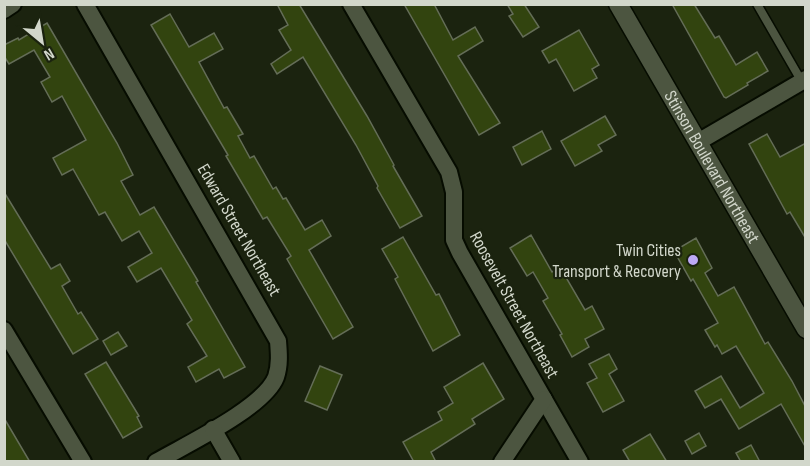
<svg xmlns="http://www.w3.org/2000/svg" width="810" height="466" font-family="'Sofia Sans Condensed',sans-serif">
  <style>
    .building { fill: #32440f; stroke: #646d57; stroke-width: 1.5 }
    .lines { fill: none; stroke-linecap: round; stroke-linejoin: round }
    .service-casing { stroke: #060c00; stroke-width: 11 }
    .minor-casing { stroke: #060c00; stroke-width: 20 }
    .tertiary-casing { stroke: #060c00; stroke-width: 21 }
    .service { stroke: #4c5540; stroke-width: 8 }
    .minor { stroke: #4c5540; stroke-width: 16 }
    .tertiary { stroke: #4c5540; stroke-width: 18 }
    .poi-dot { fill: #bda9f5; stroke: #1b230f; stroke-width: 2 }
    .labels { text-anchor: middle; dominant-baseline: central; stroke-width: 4.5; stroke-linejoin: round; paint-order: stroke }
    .street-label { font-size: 18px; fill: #d2d7cb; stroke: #1b230f }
    .poi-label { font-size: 18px; fill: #d2d7cb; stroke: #1b230f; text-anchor: end }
  </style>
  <rect width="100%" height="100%" fill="#1b230f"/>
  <g class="building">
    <path d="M277 4H299L367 116 394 165 393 166 422 216 400 228 377 188 378 186 356 145 303 57 277 74 271 64 291 50 279 30 288 25Z"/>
    <path d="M404 4H434L453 40 475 27 483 41 458 56 500 123 479 135Z"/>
    <path d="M507 4H524L539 27 523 37 509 16 513 14Z"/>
    <path d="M672 4H694L715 38 719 36 736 65 757 52 768 71 747 83 748 85 726 98 724 97Z"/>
    <path d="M170 14 189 47 214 33 223 49 199 62 224 108 227 107 243 134 238 136 250 158 254 156 273 189 276 187 283 199 286 198 305 230 322 220 331 236 309 250 353 327 333 339 287 259 291 256 267 217 263 219 226 156 228 155 151 25Z"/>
    <path d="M47 23 117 143 133 175 121 181 140 215 154 207 198 281 196 282 245 367 224 378 219 369 196 382 188 367 207 356 187 324 192 320 161 268 137 282 128 267 152 253 139 231 122 241 105 212 99 215 73 169 62 175 53 158 86 140 62 96 52 102 41 82 50 77 34 50 9 64 4 56V45L18 38 19 40Z"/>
    <path d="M579 30 599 65 592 69 597 78 574 91 556 59 549 63 542 51Z"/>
    <path d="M605 116 616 135 598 145 602 151 575 166 561 141Z"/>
    <path d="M542 131 551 149 522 165 513 147Z"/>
    <path d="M767 134 780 157 806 143V239L790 212 787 214 749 144Z"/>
    <path d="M4 192 51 269 60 264 70 281 62 286 78 314 81 312 98 339 73 354 4 239Z"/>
    <path d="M531 235 552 272 560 267 585 310 592 306 604 329 585 339 589 347 572 357 560 335 562 334 543 301 548 298 533 272 527 276 510 248Z"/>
    <path d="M403 237 436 295 439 294 460 335 433 351 395 279 398 277 382 249Z"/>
    <path d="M696 238 712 268 705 273 718 296 734 287 765 344 768 342 792 381 806 408V448L781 404 739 429 721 399 705 408 695 391 721 376 740 408 764 393 736 346 722 354 717 345 715 347 705 330 718 323 693 279 691 281 674 251Z"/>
    <path d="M118 332 127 346 111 355 103 341Z"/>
    <path d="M609 354 617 369 609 374 624 401 603 412 587 383 597 378 589 364Z"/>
    <path d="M106 362 139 416 137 417 142 427 123 438 85 374Z"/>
    <path d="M483 363 504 399 472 419 475 424 431 452 436 462H414L403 442 442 420 438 412 453 403 444 387Z"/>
    <path d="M320 366 342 375 327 410 305 401Z"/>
    <path d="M4 418 30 462H4Z"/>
    <path d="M699 433 706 446 692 454 685 441Z"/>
    <path d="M650 434 667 462H630L623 450Z"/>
    <path d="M751 445 760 462H741L736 453Z"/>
  </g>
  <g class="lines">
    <defs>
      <path id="service" d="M757 4 802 82"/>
      <g id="minor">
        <path d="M85 4 278 341C279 353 280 365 276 377 264 408 185 445 156 462"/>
        <path d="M351 4 449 172 454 192V240L460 253 580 462"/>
        <path d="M4 10 13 4"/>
        <path d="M698 142 806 79"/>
        <path d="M4 330 83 462"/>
        <path d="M213 429 232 462"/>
        <path d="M502 462 544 399"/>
      </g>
      <g id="tertiary">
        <path id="s1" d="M618 4 806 329"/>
      </g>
    </defs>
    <use href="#service" class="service-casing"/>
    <use href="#minor" class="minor-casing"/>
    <use href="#tertiary" class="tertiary-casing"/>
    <use href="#service" class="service"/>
    <use href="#minor" class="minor"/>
    <use href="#tertiary" class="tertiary"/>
  </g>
  <circle class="poi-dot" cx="693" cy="260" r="6"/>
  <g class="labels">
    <g class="street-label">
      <text stroke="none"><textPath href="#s1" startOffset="188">Stinson Boulevard Northeast</textPath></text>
      <text transform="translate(239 230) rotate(60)">Edward Street Northeast</text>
      <text transform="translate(514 305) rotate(61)">Roosevelt Street Northeast</text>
    </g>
    <g class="poi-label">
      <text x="681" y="250">Twin Cities<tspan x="681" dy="21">Transport &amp; Recovery</tspan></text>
    </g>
  </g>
  <rect width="810" height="466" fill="none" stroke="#d2d7cb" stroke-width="12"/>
  <g transform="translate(42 42) rotate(150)" stroke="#1b230f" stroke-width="4.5" paint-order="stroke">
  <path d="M0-4.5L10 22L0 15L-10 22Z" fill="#d2d7cb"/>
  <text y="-9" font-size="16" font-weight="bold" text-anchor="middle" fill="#d2d7cb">N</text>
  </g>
</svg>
